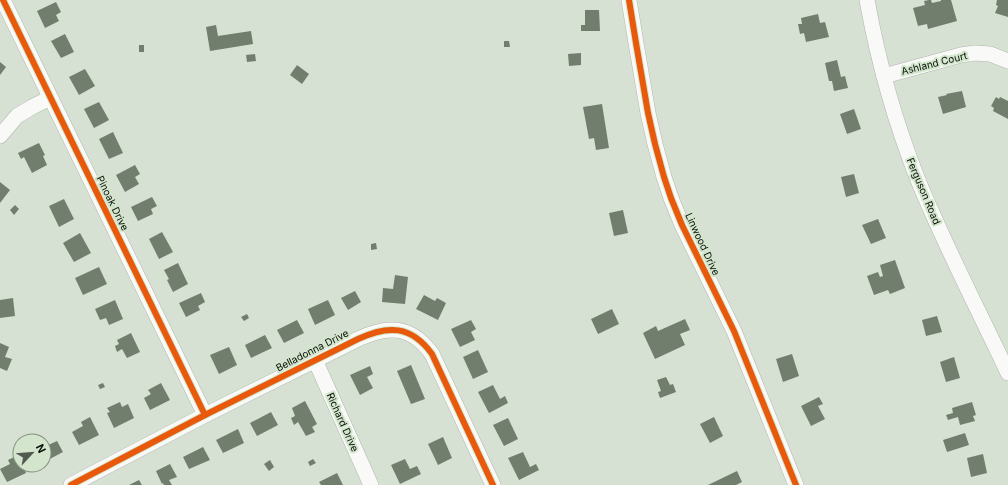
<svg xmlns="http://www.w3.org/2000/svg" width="1008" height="485" font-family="Inter,sans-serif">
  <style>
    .building { fill: #717e6d }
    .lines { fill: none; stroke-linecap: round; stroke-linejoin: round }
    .minor-casing { stroke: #b1b8ae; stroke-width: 16 }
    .minor { stroke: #f9faf8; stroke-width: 15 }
    .cycleway-casing { stroke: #d3e6cd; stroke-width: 8 }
    .cycleway { stroke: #e8590c; stroke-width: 6 }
    .labels { text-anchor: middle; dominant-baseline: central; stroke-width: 4; stroke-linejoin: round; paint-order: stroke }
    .street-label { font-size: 10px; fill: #0b1109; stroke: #d3e6cd }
  </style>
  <rect width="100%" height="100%" fill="#d6e0d3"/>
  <g class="building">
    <path d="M929 0H931L932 3 941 1V0H951L957 21 928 29 927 24 918 26 913 8 925 5 924 1Z"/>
    <path d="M997 0H1008V17L995 13 998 6 996 5Z"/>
    <path d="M56 2 61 12 56 15 59 21 45 28 37 11Z"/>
    <path d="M585 10H599L600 31H581V25H585Z"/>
    <path d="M818 14 820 23 825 22 829 37 806 42 804 33 800 34 798 24H802L801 18Z"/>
    <path d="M216 25 218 36 251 31 253 44 210 51 206 27Z"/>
    <path d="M65 34 74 52 61 58 51 41Z"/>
    <path d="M504 41H509L510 47H504Z"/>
    <rect x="139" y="45" width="5" height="7"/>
    <path d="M581 53V65L569 66 568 54Z"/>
    <path d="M255 54 256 61 247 62 246 55Z"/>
    <path d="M837 60 841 77 845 76 848 88 834 91 832 81H829L825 63Z"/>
    <path d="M0 62 6 67 0 75Z"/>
    <path d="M297 65 309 74 302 84 290 75Z"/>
    <path d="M85 69 95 86 79 95 69 77Z"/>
    <path d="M962 91 966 107 943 114 938 97 947 95 946 94Z"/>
    <path d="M996 97 999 99 1000 97 1008 101V119L993 111 994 108 991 106Z"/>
    <path d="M99 102 109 120 94 128 84 109Z"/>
    <path d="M602 104 609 148 596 150 594 138 589 139 583 107Z"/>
    <path d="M854 109 861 129 847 134 840 114Z"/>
    <path d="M113 132 123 153 109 159 99 139Z"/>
    <path d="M39 143 45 155 43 156 47 165 32 173 24 157 21 159 18 153Z"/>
    <path d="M135 165 140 174 135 177 139 184 125 192 116 175Z"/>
    <path d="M854 174 859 193 846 197 841 177Z"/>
    <path d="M0 182 10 190 0 203Z"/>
    <path d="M152 197 157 206 151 209 153 214 138 221 131 207Z"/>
    <path d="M64 199 74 219 59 227 49 206Z"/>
    <path d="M15 205 19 209 14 215 10 210Z"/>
    <path d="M623 210 628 233 614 236 609 213Z"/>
    <path d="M878 219 886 238 871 244 862 225Z"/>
    <path d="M162 232 173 252 159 259 149 239Z"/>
    <path d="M80 233 91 253 74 262 63 243Z"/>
    <path d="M376 243 377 249 371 250V244Z"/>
    <path d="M895 260 905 288 890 294 888 290 874 295 867 276 878 272 880 277 883 276 880 265Z"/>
    <path d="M178 263 188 284 173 292 167 280 169 279 164 270Z"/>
    <path d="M99 267 107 284 83 295 75 278Z"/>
    <path d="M395 275 408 277 405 304 382 302 383 288 393 289Z"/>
    <path d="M355 291 361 302 348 310 341 298Z"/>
    <path d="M201 293 205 302 198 306 200 310 186 317 179 303Z"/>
    <path d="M424 295 435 301 437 298 446 303 438 320 416 309Z"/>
    <path d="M13 298 15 316 0 318V300Z"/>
    <path d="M115 300 123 319 109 325 106 318 100 320 95 309Z"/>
    <path d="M328 300 335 315 315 325 308 309Z"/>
    <path d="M612 309 619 324 598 334 591 319Z"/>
    <path d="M247 314 249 318 244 321 241 317Z"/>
    <path d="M937 316 942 332 926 336 922 320Z"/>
    <path d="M685 319 690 330 680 334 685 345 655 359 643 333 656 326 658 331Z"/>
    <path d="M297 320 304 333 284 343 277 330Z"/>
    <path d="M471 320 476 329 471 332 475 340 460 347 451 329Z"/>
    <path d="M131 333 140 352 127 358 122 349 117 352 115 346 119 344 117 340Z"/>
    <path d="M265 335 272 348 251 358 245 345Z"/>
    <path d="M0 343 9 347 5 357 12 359 7 371 0 368Z"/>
    <path d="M229 347 237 365 219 374 210 355Z"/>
    <path d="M478 350 488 372 473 379 463 357Z"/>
    <path d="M792 354 799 376 783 382 776 359Z"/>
    <path d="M954 357 960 378 946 382 940 362Z"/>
    <path d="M411 365 425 399 411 404 397 371Z"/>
    <path d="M370 366 373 374 367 377 373 388 360 395 350 375Z"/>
    <path d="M666 377 670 385 673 384 676 392 660 398 658 392 661 391 657 380Z"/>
    <path d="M103 383 105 387 100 389 98 385Z"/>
    <path d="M161 383 170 400 150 410 144 398 151 394 148 390Z"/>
    <path d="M493 385 500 399 505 396 508 403 489 413 478 392Z"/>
    <path d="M819 397 823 404 818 406 825 419 811 426 801 406Z"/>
    <path d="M305 401 317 424 312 427 315 432 306 436 298 422 294 425 291 418 295 416 292 408Z"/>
    <path d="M120 402 122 407 128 404 134 418 114 428 107 413 110 412 107 408Z"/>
    <path d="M972 402 976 415 973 416 975 421 960 425 958 417 948 420 946 415 953 413 952 408Z"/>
    <path d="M271 412 278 425 257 436 250 423Z"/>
    <path d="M90 417 99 435 79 445 72 432 83 426 81 422Z"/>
    <path d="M714 417 723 436 710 443 700 424Z"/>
    <path d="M508 418 518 439 504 446 493 425Z"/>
    <path d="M238 429 244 443 223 453 216 440Z"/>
    <path d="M965 433 969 445 947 452 943 440Z"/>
    <path d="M443 437 452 458 438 465 428 444Z"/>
    <path d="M57 441 63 452 44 462V442L46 446Z"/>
    <path d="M203 447 210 460 189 469 183 457Z"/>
    <path d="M523 452 530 467 536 464 539 470 519 480 508 458Z"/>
    <path d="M983 454 987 473 971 477 967 458Z"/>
    <path d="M18 455 20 460V465H23L26 473 7 482 0 469 10 464 8 460Z"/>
    <path d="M313 459 316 463 310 466 308 462Z"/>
    <path d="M405 459 410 469 417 466 421 474 400 484 391 465Z"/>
    <path d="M270 460 274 467 269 471 264 464Z"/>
    <path d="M170 464 177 477 169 480 172 485H164L163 483 162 484 156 471Z"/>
    <path d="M737 471 742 482 736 485H708Z"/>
    <path d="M337 473 343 485H321L319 482Z"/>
    <path d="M139 480 142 485H129Z"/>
  </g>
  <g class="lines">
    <defs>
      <g id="minor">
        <path d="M3 0 205 415"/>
        <path d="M629 0 636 43 648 113 655 144 664 177 671 198 682 225 734 331 796 485"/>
        <path d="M867 0C878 61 895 122 918 180 945 246 978 309 1008 373"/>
        <path d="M884 76 961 55 975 53 990 54 1008 61"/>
        <path d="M0 136 17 116 32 107 50 98"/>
        <path d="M315 360 371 485"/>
        <path d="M71 485 205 415 358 339C388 325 411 325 432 354L493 485"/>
      </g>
    </defs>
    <use href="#minor" class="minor-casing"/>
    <use href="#minor" class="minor"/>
    <defs>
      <g id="cycleway">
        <path d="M3 0 205 415"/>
        <path d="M629 0 636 43 648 113 655 144 664 177 671 198 682 225 734 331 796 485"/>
        <path d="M71 485 205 415 358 339C388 325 411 325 432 354L493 485"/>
      </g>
    </defs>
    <use href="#cycleway" class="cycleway-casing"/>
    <use href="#cycleway" class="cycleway"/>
  </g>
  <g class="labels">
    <g class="street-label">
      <text transform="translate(934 63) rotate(-14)">Ashland Court</text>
      <text transform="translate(924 191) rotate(67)">Ferguson Road</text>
      <text transform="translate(113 203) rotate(64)">Pinoak Drive</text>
      <text transform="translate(703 244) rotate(65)">Linwood Drive</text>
      <text transform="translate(312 350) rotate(-27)">Belladonna Drive</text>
      <text transform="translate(343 422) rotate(66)">Richard Drive</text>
    </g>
  </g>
  <g transform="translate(32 453) rotate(64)"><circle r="19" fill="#d3e6cd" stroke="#83917f"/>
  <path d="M0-3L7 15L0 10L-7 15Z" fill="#525950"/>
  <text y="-6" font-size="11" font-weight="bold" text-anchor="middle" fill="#0b1109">N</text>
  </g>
</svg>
